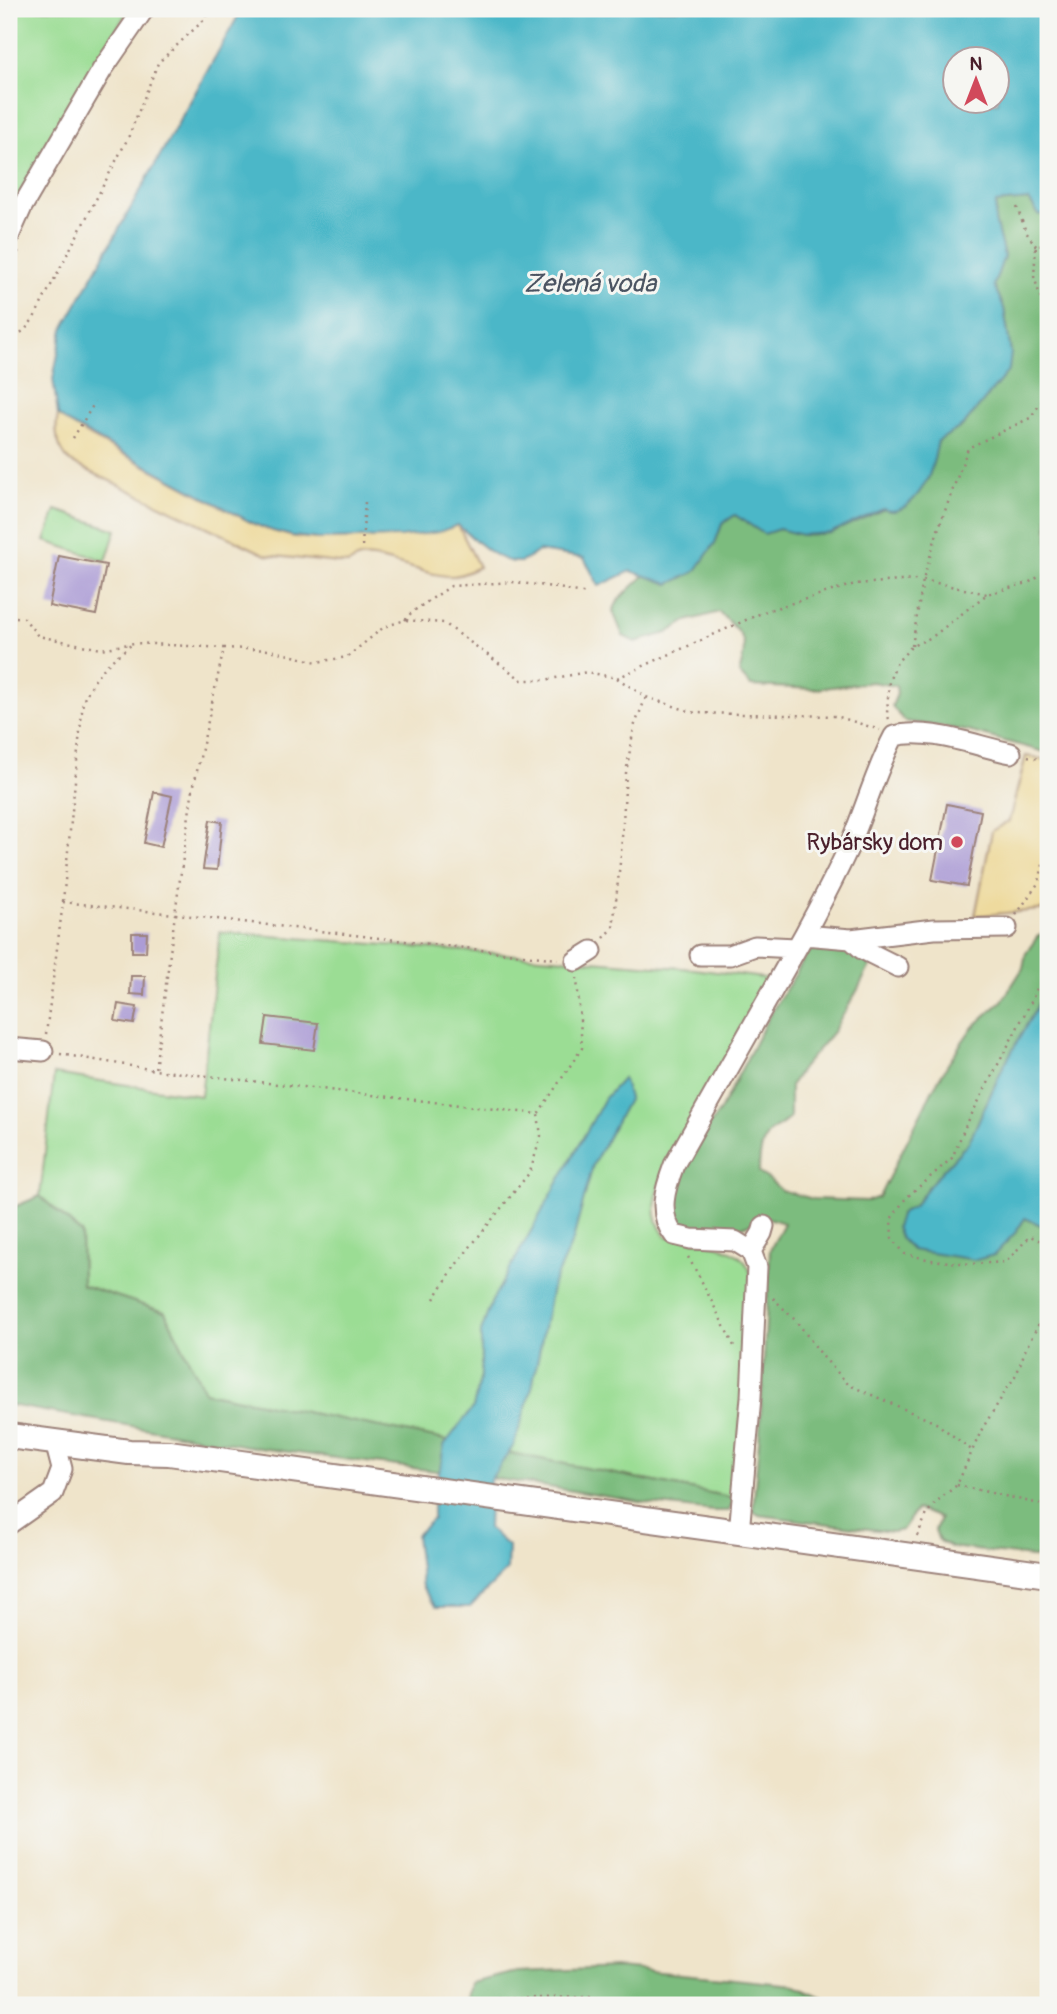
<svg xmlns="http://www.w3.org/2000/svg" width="1057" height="2014" font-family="Pangolin,sans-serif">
<rect width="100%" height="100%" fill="#f6f6f2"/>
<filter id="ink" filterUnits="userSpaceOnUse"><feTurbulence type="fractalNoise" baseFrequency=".0143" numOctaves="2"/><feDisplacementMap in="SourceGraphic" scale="14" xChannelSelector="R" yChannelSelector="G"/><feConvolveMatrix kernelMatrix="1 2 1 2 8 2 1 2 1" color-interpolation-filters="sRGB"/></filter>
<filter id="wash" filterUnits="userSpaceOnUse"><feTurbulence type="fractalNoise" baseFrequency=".00686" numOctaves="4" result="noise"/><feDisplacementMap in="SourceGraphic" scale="28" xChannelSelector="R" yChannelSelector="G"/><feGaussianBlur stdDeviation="1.57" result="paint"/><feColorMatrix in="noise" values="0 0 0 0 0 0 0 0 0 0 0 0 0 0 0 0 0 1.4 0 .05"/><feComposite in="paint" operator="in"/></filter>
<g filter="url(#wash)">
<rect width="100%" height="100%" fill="#efe4ca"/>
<!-- green -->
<path fill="#9bdd94" stroke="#727e60" stroke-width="2" d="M9 9H129L68 108 30 173 9 218Z
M56 510 116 530 106 561 45 541Z
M220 932 694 969 771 979 663 1173C656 1198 649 1213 665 1236 693 1241 744 1242 751 1275L735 1498 205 1392 165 1312 82 1285 81 1233 40 1196 54 1074 201 1096Z"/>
<!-- forest -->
<path fill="#7cbc7e" stroke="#636e54" stroke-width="2" d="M1029 200 1038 214H1048V753L968 731 904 721 892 706 897 694 896 686 872 682 816 689 751 686 739 673C750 638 743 636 719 612L687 621 667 633 635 642 623 636 613 611 619 599 645 575 669 584 715 543 722 524 735 515 764 534 779 529 803 535 830 533 884 509 928 479 938 441 964 425 1011 353 1004 308 994 285 1004 256 995 221 996 203Z
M1048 930V987L1003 1067 969 1142 933 1181 914 1206 901 1213 1016 1232 1025 1218 1048 1228V1559L951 1547 939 1541 935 1530 940 1518 917 1509 902 1530 892 1532 759 1515 753 1511 760 1429 770 1250 784 1223 765 1217 734 1231 692 1230 684 1227 673 1214V1203L682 1163 721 1109 770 1014 795 975 806 955 817 945 856 943 862 957 870 966 857 991 833 1032 803 1067 790 1086V1117C783 1125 776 1127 770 1132 760 1142 759 1160 759 1173L770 1180 781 1190 813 1199 868 1201 879 1197 934 1087 958 1048 972 1028 1002 1001 1023 968 1026 953 1038 936Z
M40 1196 81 1233 82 1285 165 1312 205 1392 735 1498 729 1511H714L652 1504 512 1481 259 1448 9 1405V1209Z
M618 1968 795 1985 839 2005H466L470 1983 518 1972Z"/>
<!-- sand -->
<path fill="#eeda9e" stroke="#9c7c64" stroke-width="2" d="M58 415 87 435 254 524C266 529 278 533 290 536 312 540 334 539 356 538 391 537 424 537 458 525L479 567C471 570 462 576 453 576 429 578 375 551 357 559 354 560 351 563 348 564L266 555 70 462C57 447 54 433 58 415Z
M1026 756 1048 760V909L975 916 992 831 1009 821Z"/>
<!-- water -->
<path fill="#4cb7c8" stroke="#4b6b7a" stroke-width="2" fill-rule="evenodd" d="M242 9H1048V214L1039 215 1029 200 996 203 995 221 1004 256 994 285 1004 308 1011 353 1009 370 964 425 938 441C935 453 933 469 927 480 919 495 902 518 883 509L830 533 802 535 779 529 764 534 735 515 722 524 715 543 695 572 669 584 631 571 599 586 584 558 539 551C534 554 526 561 520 562 497 564 473 538 458 525L439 532 400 537 319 539 292 536 273 531 254 524 68 423 58 415 53 379 63 329ZM956 60H998V102H956Z
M1048 987V1228L1025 1218 1016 1232 994 1255 976 1260 912 1250 901 1239 896 1227 901 1213 914 1206 933 1181 969 1142 1003 1067Z
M623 1078 629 1098 593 1165 573 1240 553 1283 532 1388 514 1445 490 1480 488 1528 508 1546 507 1570 470 1607H436L422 1587 416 1535 433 1519V1491L440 1469 444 1445 473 1408 481 1375V1332L492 1301 605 1098Z"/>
<g id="blocks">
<!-- building -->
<path fill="#ac9cd5" d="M59 556 106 565 96 615 49 606Z
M154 792 172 796 161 847 144 843Z
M947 804 981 811 967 886 932 880Z
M210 820 222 822 217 870 203 869Z
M132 933H147L146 952H132Z
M131 976H145L144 995 130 994Z
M118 1004 137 1007 134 1024 115 1021Z
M267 1017 318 1023 314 1050 263 1044Z"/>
</g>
</g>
<g filter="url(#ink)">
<use href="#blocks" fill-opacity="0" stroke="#9c827a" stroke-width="2"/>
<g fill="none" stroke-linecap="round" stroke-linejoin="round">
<defs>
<path id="minor" d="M9 236 22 207 102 70 144 9
M804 935C820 905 837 874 851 842 866 807 876 770 894 736 928 727 976 746 1011 753
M851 939 862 949 898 967
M700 955H730L755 946 796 948
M576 961 592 951
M9 1048 43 1051
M751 1251 762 1233 764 1226
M9 1524 53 1493 62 1469 55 1442
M739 1533 751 1397 757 1267 751 1251 735 1241 691 1239 674 1235C657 1213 665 1189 674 1165L804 935 851 939 934 929 1007 928"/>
<path id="major" d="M9 1436 129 1452 169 1453 1048 1575"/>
</defs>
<!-- minor casing -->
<use href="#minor" stroke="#9c827a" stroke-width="23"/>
<!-- major casing -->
<use href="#major" stroke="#9c827a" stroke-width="28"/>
<!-- path -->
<path stroke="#9c827a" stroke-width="2.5" stroke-dasharray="2 5" stroke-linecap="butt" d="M9 12 11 9
M1017 207 1026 232 1036 246
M1048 245 1036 246 1034 276 1048 323
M9 272 19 250
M9 340 25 330 34 318 128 138 158 63 205 19 209 9
M73 438 95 402
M362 546 365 502
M923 580 987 594
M9 616 24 618 38 636 101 649 134 643 224 648 192 794 175 914 558 959
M405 620 412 612 451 586 512 582 554 587 587 594
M912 646 923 580 938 530 968 448 1030 418 1048 393
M224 648 270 650 317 662 347 657 384 627 405 620 444 623 522 680H545L587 672 617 678 766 611 855 584 916 580
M617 678 646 697 695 713 836 716 880 730
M889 719 887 714 889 681 897 662 912 646 932 637 987 594 1028 583 1042 575 1048 562
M1028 756 1048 762
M63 901 83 701C97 673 106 664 131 645
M1016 915 1039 882 1048 843
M604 938 613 928 621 853 626 773 634 727 646 697
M1048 963 1031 1002 965 1127 952 1158 906 1198 891 1219 892 1238 905 1254 931 1260 970 1264 1006 1262 1030 1236 1048 1244
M46 1034 63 902 175 914 155 1070
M60 1054 155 1070 538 1114 582 1048 577 978
M688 1257 699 1276 735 1348
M773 1298 797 1322 824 1358 849 1385 936 1423 973 1451
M434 1299 455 1266 530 1172 541 1136 538 1114
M957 1485 1048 1506
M917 1536 928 1512 936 1502 957 1485 982 1429 1017 1373 1026 1348 1048 1307
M9 2003 25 2005
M424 2005 490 1999
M489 2005 490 1999 589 1997 639 2005"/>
<!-- minor -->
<use href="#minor" stroke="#fff" stroke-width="19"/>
<!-- major -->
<use href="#major" stroke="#fff" stroke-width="24"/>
</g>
</g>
<!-- markers -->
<circle fill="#d1495b" stroke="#f6f6f2" stroke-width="2.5" cx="957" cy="842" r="7"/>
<g text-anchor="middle" stroke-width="6" stroke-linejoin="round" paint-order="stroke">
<!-- poi labels -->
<g font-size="24" fill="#4a1f2b" stroke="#f6f6f2" text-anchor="end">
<text x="943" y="850">Rybársky dom</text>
</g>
<!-- water labels -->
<g font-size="26" font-style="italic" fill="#4b5462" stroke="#f6f6f2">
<text x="590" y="292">Zelená voda</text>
</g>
</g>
<!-- margin -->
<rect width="1057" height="2014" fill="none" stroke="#f6f6f2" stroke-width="35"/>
<!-- north arrow -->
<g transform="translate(976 80)"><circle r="33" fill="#f6f6f2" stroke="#b1a0a2" stroke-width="2"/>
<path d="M0-5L12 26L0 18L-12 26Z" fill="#d1495b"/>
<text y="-10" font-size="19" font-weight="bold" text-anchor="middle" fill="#4a1f2b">N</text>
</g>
</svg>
